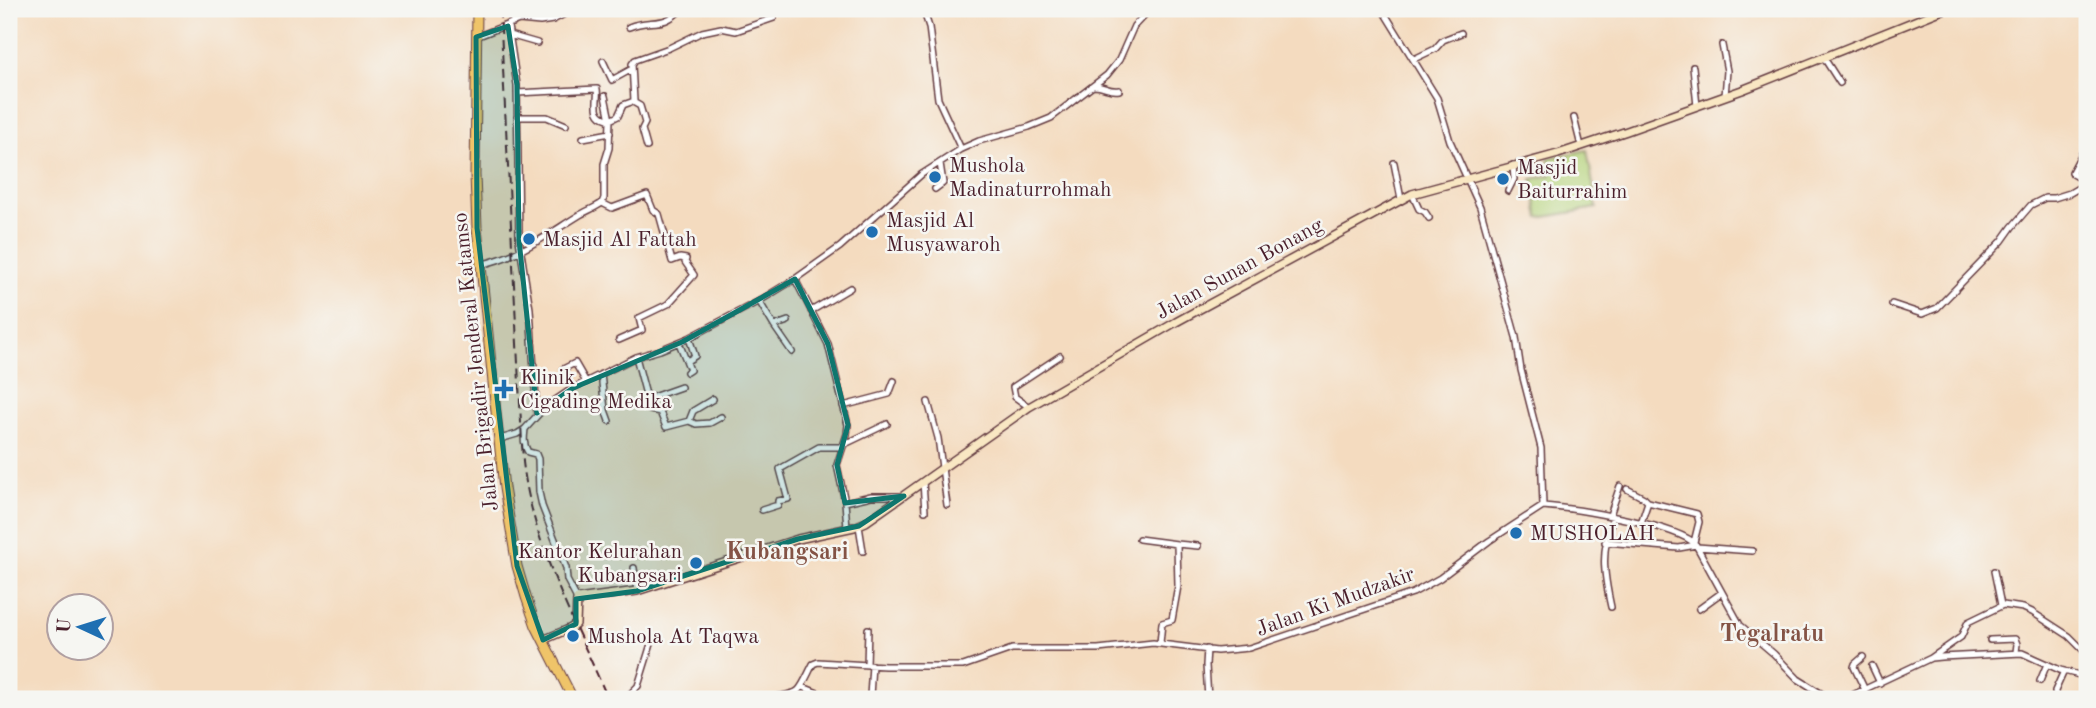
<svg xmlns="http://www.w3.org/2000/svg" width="2096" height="708" font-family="'Old Standard TT',serif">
<rect width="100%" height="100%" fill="#f6f6f2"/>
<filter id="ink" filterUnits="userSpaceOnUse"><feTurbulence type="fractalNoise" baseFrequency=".0143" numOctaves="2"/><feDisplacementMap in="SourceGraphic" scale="14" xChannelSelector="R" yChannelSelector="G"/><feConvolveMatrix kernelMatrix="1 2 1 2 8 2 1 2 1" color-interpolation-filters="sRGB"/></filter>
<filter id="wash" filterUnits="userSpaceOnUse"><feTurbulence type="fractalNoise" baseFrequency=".00686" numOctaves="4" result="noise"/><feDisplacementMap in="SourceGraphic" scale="28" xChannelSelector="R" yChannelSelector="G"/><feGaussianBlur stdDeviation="1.57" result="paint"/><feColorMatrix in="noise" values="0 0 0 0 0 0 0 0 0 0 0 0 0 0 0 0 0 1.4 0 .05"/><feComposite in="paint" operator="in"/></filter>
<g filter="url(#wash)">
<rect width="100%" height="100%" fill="#f4dbbf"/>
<!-- green -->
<path fill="#b5d37a" stroke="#807952" stroke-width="2" d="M1587 150 1597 208 1539 218 1532 179 1551 175 1548 158Z"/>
</g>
<g filter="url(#ink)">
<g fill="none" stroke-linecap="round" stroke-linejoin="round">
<defs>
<path id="street" d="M512 9 513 23
M923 9 929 27 938 99 961 149
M1382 9 1437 98 1450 141 1480 207 1516 337 1521 370 1541 448 1543 506
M508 26 517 85 519 240 530 309 537 415
M629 27C650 18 664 29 681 9
M509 35 537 43
M476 37 519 20 540 22 553 20 574 9
M1722 45 1727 71 1725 96
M1824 58 1840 83
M1414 59 1435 49 1443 40 1461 33
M603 61 612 80 632 69
M1693 67 1697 106
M1094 86C1104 86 1110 92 1119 90
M517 93 597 89C599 100 591 115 608 119
M633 102 640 106 643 116 645 123 642 129 647 147
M2087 108 2086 120 2087 123
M517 117H547L566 125
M1574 118 1581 146
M610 120 618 116 623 105 634 101 632 64 635 60 669 48 702 32 721 28 736 31 774 18V9
M583 138 610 133
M2086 146 2072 172 2073 174 2087 182
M1394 163 1401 199
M935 189 943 183 940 163
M1508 191 1514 179 1513 165
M1412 194 1419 209 1425 212 1429 218
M602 203 612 208 647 195 653 210 659 214 672 261 680 258 686 259 685 262 694 275 668 304 639 318 642 330 619 340
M479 265C520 256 544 237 578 216 586 211 595 208 602 203L604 198V164L609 148 610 120 605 96
M795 279 828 344 848 425 847 434 837 465 845 502 847 528
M759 301 774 326 788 321
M1892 304 1922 314 1937 308 2002 241 2012 227 2031 205 2045 198H2054L2070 193 2087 183
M811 311 850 288
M774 326 792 352
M679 343 690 370 687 372
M636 357 650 410 660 412 666 427 689 421 696 424 710 423 721 417
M687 361 695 356 689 338
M563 369 575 363 586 382
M601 374 605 410 609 421
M647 399 681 387
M928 402 938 438 947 505
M843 406 889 394 894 381
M1029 407 1015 397 1013 387 1060 356
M689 421 693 411 713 399
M525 429C524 438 523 444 528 452L536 454 538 459 539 492 542 506 566 568 567 580 577 599
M500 439 517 434 525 429 545 407 573 388 636 357 660 350 689 338 759 301 795 279 840 247 922 174 961 149 979 141 1029 127 1051 118 1107 75 1119 60 1134 26 1150 9
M843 445 887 424
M923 482 925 511
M1627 489 1644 498 1648 502 1641 523
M845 502 871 496H904
M1648 502 1697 514 1699 522 1694 542
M762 510 778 505V501L788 499 780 469 819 447H842
M1610 515 1620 486
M859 526 863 551
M1139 539 1177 544 1178 586 1172 620 1162 623 1160 643
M1605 542 1679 548 1696 545
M1177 544 1198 546
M1697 547 1752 551
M634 568 637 591
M1994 571 2001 605
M1611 607C1603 570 1601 552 1613 516
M1699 609 1721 593
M1990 640 2015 639 2017 644 2016 652
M1207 649 1206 665 1208 699
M1863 657 1855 664 1854 667 1865 690
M1931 658 1961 637 1968 622 2003 605 2023 608 2032 612 2069 636 2084 651 2087 656 2083 675
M867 665 868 629
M1872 666 1880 683
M2040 681 2047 664
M803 687 825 696 826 699
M870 696 872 665
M625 699 638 686 651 644
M767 699C803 691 796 698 813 664L818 662 885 666H963L1012 649H1098L1153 643 1217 651 1249 648 1413 593 1440 578 1489 541 1543 506C1571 508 1680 525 1696 545L1740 625 1774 654 1798 679 1830 699
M1844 699 1931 658 1941 657 2022 653 2060 670 2087 677
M2056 699 2055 691 2064 671"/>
<path id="secondary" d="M543 640 571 628 576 624 577 599 637 591 798 539 854 527 866 522 1029 407 1176 322 1412 194 1558 154 1627 131 1742 90 1945 9"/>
<path id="highway" d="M477 9 475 175 477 228 504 488 517 566 526 597 536 626 573 699"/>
</defs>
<!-- street casing -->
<use href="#street" stroke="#643b41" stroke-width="8"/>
<!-- secondary casing -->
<use href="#secondary" stroke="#643b41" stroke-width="10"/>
<!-- highway casing -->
<use href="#highway" stroke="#643b41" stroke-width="11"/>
<!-- street -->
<use href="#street" stroke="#fff" stroke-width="5"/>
<!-- secondary -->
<use href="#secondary" stroke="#f9e7c3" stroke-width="7"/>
<!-- highway -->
<use href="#highway" stroke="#efc469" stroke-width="9"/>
<!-- rail -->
<path stroke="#4a1f2b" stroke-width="2" stroke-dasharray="10 5" stroke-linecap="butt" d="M500 9 523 462C533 547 575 622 608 699"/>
</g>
</g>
<!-- marked area -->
<path fill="#0f766e" fill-opacity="0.2" stroke="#0f766e" stroke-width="5" stroke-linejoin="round" d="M508 26 517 85 519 240 537 413 573 388 682 342 795 279 828 344 848 425 837 465 845 503 904 496 859 526 798 539 637 591 576 599V624L543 640 517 566 477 228 476 37Z"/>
<!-- markers -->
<g fill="#1f6fb2" stroke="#f6f6f2" stroke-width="2.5">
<circle cx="935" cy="177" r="7"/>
<circle cx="1503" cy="179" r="7"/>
<circle cx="872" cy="232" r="7"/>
<circle cx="529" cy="239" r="7"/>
<path d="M500.5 378.5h7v7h7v7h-7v7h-7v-7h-7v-7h7z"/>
<circle cx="1516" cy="533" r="7"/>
<circle cx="696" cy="563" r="7"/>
<circle cx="573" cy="636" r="7"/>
</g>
<g text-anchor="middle" stroke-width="5" stroke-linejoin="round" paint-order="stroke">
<!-- poi labels -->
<g font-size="21" fill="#4a1f2b" stroke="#f6f6f2" text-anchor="start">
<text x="949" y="172">Mushola<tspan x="949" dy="24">Madinaturrohmah</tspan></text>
<text x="1517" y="174">Masjid<tspan x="1517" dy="24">Baiturrahim</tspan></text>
<text x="886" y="227">Masjid Al<tspan x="886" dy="24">Musyawaroh</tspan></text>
<text x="543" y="246">Masjid Al Fattah</text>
<text x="520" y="384">Klinik<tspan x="520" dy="24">Cigading Medika</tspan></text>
<text x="1530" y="540">MUSHOLAH</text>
<text x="682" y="558" text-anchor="end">Kantor Kelurahan<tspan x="682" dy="24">Kubangsari</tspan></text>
<text x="587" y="643">Mushola At Taqwa</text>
</g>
<!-- street labels -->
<g font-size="21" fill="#4a1f2b" stroke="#f6f6f2">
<text transform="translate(1239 268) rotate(-29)" y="7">Jalan Sunan Bonang</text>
<text transform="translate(475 362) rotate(-96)" y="7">Jalan Brigadir Jenderal Katamso</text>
<text transform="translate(1335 601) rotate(-20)" y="7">Jalan Ki Mudzakir</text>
</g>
<!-- quarter labels -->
<g font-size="24" font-weight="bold" fill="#845345" stroke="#f6f6f2">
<text x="787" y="559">Kubangsari</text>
<text x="1772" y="641">Tegalratu</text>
</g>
</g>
<!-- margin -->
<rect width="2096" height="708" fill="none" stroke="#f6f6f2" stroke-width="35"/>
<!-- north arrow -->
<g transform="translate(80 627) rotate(274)"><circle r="33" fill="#f6f6f2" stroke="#b1a0a2" stroke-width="2"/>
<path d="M0-5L12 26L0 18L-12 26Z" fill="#1f6fb2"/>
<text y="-10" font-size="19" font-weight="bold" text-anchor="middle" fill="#4a1f2b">U</text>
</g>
</svg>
